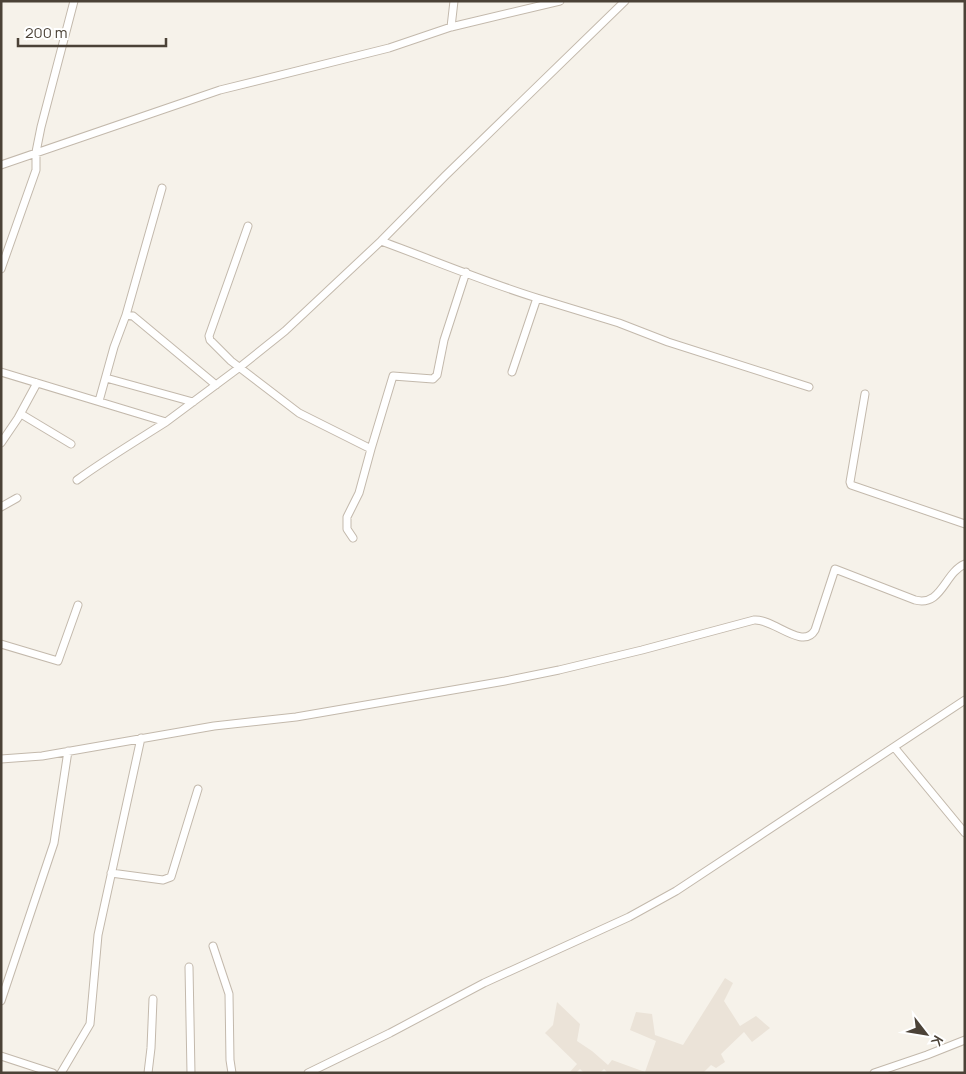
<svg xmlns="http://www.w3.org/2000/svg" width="966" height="1074" font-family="Manrope,sans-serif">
<rect width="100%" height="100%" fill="#f6f2ea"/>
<!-- residential -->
<path fill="#ebe3d8" d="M725 978 733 983 724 1001 740 1026 756 1016 770 1028 752 1042 744 1032 721 1054 725 1062 716 1068 711 1065 703 1073H608L604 1069 600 1073H584L580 1069 576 1073H569L577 1064 545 1033 553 1025 557 1002 580 1024 577 1041 592 1051 608 1065 612 1060 645 1072 656 1041 630 1030 636 1012 652 1014 655 1035 683 1045Z"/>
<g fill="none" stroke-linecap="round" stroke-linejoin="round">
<defs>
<path id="minor" d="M451 27 454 1
M1 165 220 90 389 48 451 27 560 1
M248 226 209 336 210 340 231 361 299 413 371 449 393 376 433 379 437 375 444 340 466 272
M381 241C433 260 485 282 537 298L512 372
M1 269 36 170V152L41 127 74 1
M537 298 619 323 668 342 809 387
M126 315 162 188
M1 372 166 422 240 367 285 331 381 241 445 176 625 1
M106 378 193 402
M865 394 850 482 851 485 965 524
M99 401 114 347 126 315 133 316 216 385
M21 414 71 444
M1 443 18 418 37 383
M77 480C106 459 136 441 166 422
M1 507 17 498
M353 538 347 529V517L359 493 371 449
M1 644 58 661 78 605
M894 747 965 833
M1 759 42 756 214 726 296 717 505 681 559 670 642 650 754 620C773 618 803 651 815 630L835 569 915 600C942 607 944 573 965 564
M111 873 163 880 171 877 198 789
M213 946 229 994 230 1060 232 1073
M189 967 191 1073
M1 1001 54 843 68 751
M1 1056 53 1073
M61 1073 90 1024 98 935 141 738
M148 1073 151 1048 153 999
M308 1073 390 1033 484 983 629 917 676 891 965 700
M874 1073 927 1055 965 1040"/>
</defs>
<!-- minor casing -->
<use href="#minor" stroke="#c3b9ac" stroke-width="9"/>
<!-- minor -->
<use href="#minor" stroke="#fff" stroke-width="7"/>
</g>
<!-- border -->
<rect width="966" height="1074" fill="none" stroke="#4b4237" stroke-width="5"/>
<!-- north arrow -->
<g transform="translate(926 1034) rotate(121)" stroke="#ffffff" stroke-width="4" paint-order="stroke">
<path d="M0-4L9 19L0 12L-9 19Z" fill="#4b4237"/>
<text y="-8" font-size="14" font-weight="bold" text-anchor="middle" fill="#4b4237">K</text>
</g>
<!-- scale -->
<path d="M18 38v8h148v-8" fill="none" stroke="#4b4237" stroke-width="2.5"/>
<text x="25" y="38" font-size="15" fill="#4b4237" stroke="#ffffff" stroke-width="4" paint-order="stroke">200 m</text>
</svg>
